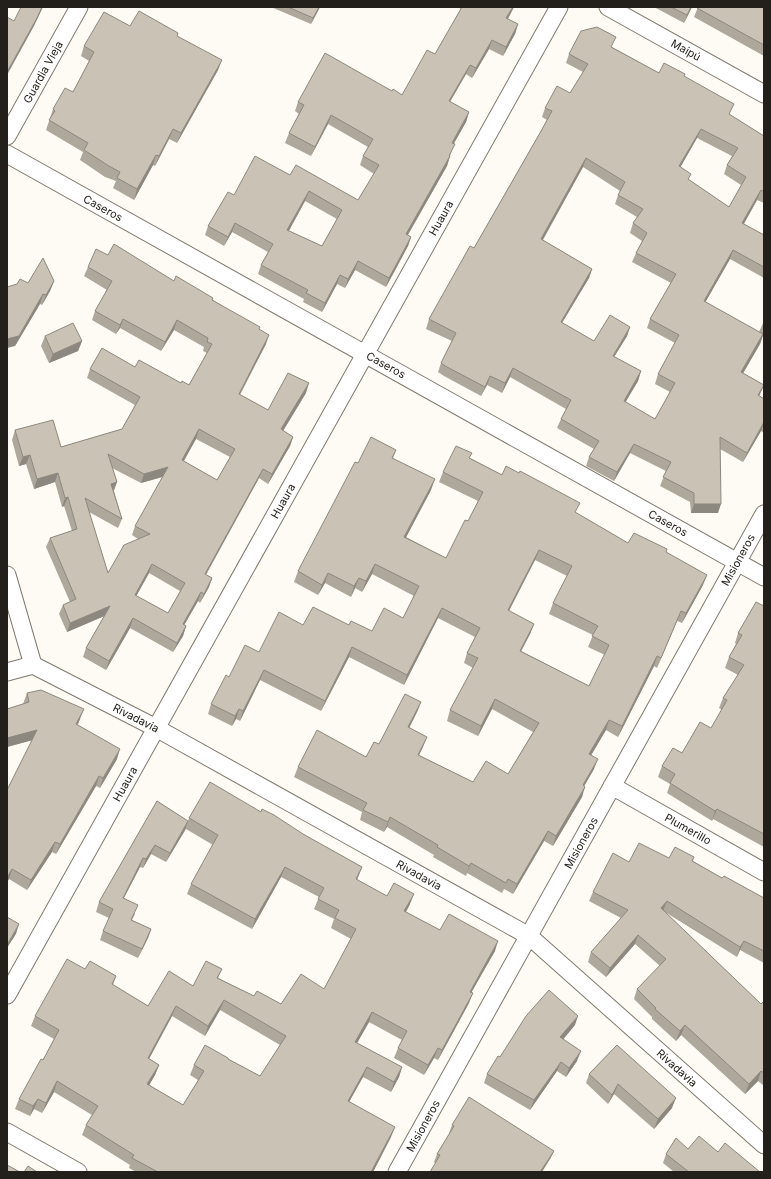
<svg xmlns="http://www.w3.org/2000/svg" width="771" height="1179" font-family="Inter,sans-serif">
<rect width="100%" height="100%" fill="#fefbf5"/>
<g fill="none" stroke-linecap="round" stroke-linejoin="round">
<defs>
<path id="minor" d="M608 7 764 94
M7 136 79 7
M7 154 764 577
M7 575 33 665
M7 672 33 665 156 728 529 936 764 1145
M612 786 764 872
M7 995 559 7
M7 1132 78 1172
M397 1172 764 514"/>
</defs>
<!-- minor casing -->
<use href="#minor" stroke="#80796d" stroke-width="19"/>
<!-- minor -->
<use href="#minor" stroke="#fff" stroke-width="17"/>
</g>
<!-- wall -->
<path fill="#aea79c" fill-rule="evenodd" d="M271 7H320L311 24Z
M458 7H514L508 19 518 24 515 34 503 56 489 49 472 78 466 74 450 102 469 112 466 122 454 143 447 166 408 235 411 237 408 246 386 287 355 270 345 288 337 284 322 312 303 302 304 299 258 274 261 265 268 252 232 232 224 246 205 235 208 226 234 195 290 175 358 200 374 174 360 165 363 156 368 147 328 124 311 156 285 143 289 133 299 114 295 111 298 102 392 91 402 95 435 54 461 9ZM305 201 337 219 322 246 289 231Z
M654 7H692L684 23Z
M698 7H764V56L694 17Z
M130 26 177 36 218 70 177 143 169 139 155 166 153 165 134 200 113 188 116 181 105 177 80 160 83 152 46 130 53 109 73 92 89 61 81 56 84 46Z
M612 47 659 73 684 76 730 115 764 136V203L757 200 744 224 764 235V278L730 259 705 302 759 332 764 321V336H763L760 344 743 373 764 385 759 396 764 399V433L761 431 743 462 720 449 718 513H691L690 502 660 486 666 471 630 453 614 481 586 466 589 457 594 449 557 428 561 419 566 409 510 377 502 393 487 385 481 396 444 376 438 372 441 363 452 341 426 329 429 319 474 248 547 120 542 117 545 108 570 93 583 72 566 63 569 54ZM697 138 732 156 727 165 724 174 741 185 729 207 689 180 680 167ZM583 167 620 191 618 195 615 204 637 217 633 223 630 233 642 241 636 253 632 262 671 283 650 319 647 328 675 343 658 374 655 384 670 392 655 419 625 402 638 381 641 371 614 357 627 336 630 327 594 341 562 323 589 278 592 269 543 240Z
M108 255 174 281 213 300 259 329 266 344 240 395 268 410 306 393 283 431 293 437 290 446 268 484 259 478 206 575 212 578 209 587 200 603 198 601 184 625 186 626 183 636 173 652 130 628 106 670 83 657 86 648 104 616 67 632 59 614 63 605 70 602 46 547 50 538 72 531 64 506 62 507 55 482 34 489 26 464 19 466 12 440 15 430 61 447 122 429 135 405 87 378 90 369 135 367 181 383 189 385 207 353 203 351 204 347 174 330 161 351 120 328 116 334 92 320 95 311 107 290 84 276 88 267ZM196 439 230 457 217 480 183 461ZM112 468 141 483 163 477 135 526 132 535 138 539 108 573 89 512 118 528 122 519 114 491 117 482ZM149 573 180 591 168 613 136 596Z
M54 281 50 291 42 305 40 304 15 346 28 283Z
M45 336 82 341 78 351 49 363 41 346Z
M396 450 393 458 431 490 406 537 446 558 468 521 478 501 439 482 443 472 470 458 576 513 628 543 666 552 703 585 682 623 677 621 657 668 654 666 618 737 606 730 591 755 594 769 584 786 582 797 553 846 544 841 513 894 504 889 502 893 467 873 466 876 433 857 434 855 387 827 384 832 360 820 362 812 294 777 298 767 366 757 421 702 417 712 409 728 423 747 419 755 473 782 508 774 533 732 492 709 478 736 447 721 450 710 473 668 464 663 467 653 475 637 438 618 404 685 349 657 321 711 260 680 240 721 236 719 232 726 208 714 211 704 229 677 259 652 303 625H349L372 631 403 618 414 596 372 574 362 592 355 588 351 597 325 583 318 595 294 582 298 571 358 463ZM535 560 567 576 553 603 549 614 593 635 588 647 605 655 589 686 521 651 530 634 534 624 509 611Z
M764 606V847L713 819 712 821 667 793 670 784 658 777 662 766 682 753 711 728 722 710 719 708 723 698 738 675 725 668 729 657 736 644 735 643 738 633Z
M27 693 80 719 78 725 117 759 100 788 96 786 56 854 52 852 27 890 9 879 7 882V790L32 740 7 747V709L23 704Z
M157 801 188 821 189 818 261 812 362 867 357 880 387 896 410 904 406 912 440 930 495 951 471 992 469 1003 438 1060 434 1058 424 1075 394 1058 398 1048 402 1040 369 1022 357 1043 402 1067 399 1077 391 1092 363 1077 349 1102 391 1137 373 1172H136L129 1168 130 1165 82 1135 86 1125 92 1115 54 1092 42 1113 34 1109 30 1116 15 1109 19 1099 43 1060 54 1039 31 1026 35 1016 85 969 116 976 113 985 148 1006 193 986 222 969 218 978 254 996 281 1004 324 989 351 939 331 928 334 919 314 909 319 897 281 877 252 929 187 894 191 884 213 845 186 829 166 862 151 854 143 868 140 867 124 898 135 914 132 920 151 929 148 938 138 958 100 940 103 931 109 918 96 912 99 902ZM220 1010 280 1045 260 1076 228 1059 194 1065 190 1075 198 1080 183 1105 149 1085 155 1075 159 1065 149 1059 172 1016 205 1036Z
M694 857 693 861 722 878 764 898V963L740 950 737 957 665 912 761 1004 764 1001V1086L758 1081 745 1094 681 1035 676 1041 652 1019V1017L634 999 637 989 660 966 635 944 606 977 588 962 591 952 621 918 589 901 593 892 629 862Z
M575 1025 563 1039 577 1061 566 1077 557 1071 530 1110 484 1083 487 1074 500 1057Z
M617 1045 672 1108 654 1129 614 1094 608 1104 586 1083 589 1074Z
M452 1125 554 1151 550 1159 435 1163 434 1162 437 1154 449 1134V1133Z
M688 1149 718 1152 760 1172H674L663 1163 666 1154Z"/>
<!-- shaded-wall -->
<path fill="#8d887f" d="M42 7H43L34 26 7 75V72Z
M319 7H320L311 24 313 18Z
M513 7H514L503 27 506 18Z
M691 7H692L684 23 687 15Z
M518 24 515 34 503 56 506 47Z
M492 40 489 49 472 78 476 68Z
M222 60 218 70 177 143 181 133Z
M470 65 466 74 445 110 449 101Z
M469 112 466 122 449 152 452 143Z
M331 115 328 124 311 156 315 147Z
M173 129 169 139 155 166 159 156Z
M701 129 697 138 676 175 679 166Z
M156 155 153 165 134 200 137 189Z
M450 156 447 166 403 243 406 234Z
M586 158 583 167 538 248 541 239Z
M761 190 757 200 739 232 742 223Z
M309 191 305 201 284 239 287 230Z
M235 223 232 232 224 246 228 237Z
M411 237 408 246 386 287 389 278Z
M733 250 730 259 701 310 704 301Z
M358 261 355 270 345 288 348 279Z
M592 269 589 278 557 331 561 322Z
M340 275 337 284 322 312 325 303Z
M54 281 50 291 42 305 46 295Z
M43 294 40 304 15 346 7 348V339Z
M123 319 120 328 116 334 120 325Z
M177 320 174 330 161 351 165 342Z
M630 327 627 336 609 365 613 356Z
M763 334 760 344 738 382 741 372Z
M269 335 266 344 235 403 239 394Z
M82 341 78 351 49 363 53 354Z
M513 368 510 377 502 393 505 383Z
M641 371 638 381 621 410 624 401Z
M490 376 487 385 481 396 485 387Z
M309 383 306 393 278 439 281 429Z
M764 385 760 394 754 405 758 395Z
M764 422 761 431 743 462 747 453Z
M199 429 196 439 179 470 182 460Z
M293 437 290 446 268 484 272 474Z
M634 444 630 453 614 481 617 472Z
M30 455 26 464 19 466 23 457Z
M168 467 165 476 141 483 144 474Z
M263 469 259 478 201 583 205 574Z
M58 473 55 482 34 489 37 479Z
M435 479 431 490 401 547 404 537Z
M117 482 113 491 111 484Z
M68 497 64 506 62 507 65 498Z
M694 504H721L718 513H691Z
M539 550 535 560 504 620 508 610Z
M152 564 149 573 132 604 135 595Z
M375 564 372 574 362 592 366 581Z
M328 573 325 583 318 595 322 585Z
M707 575 703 585 682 623 686 613Z
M212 578 209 587 200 603 204 594Z
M359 578 355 588 351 597 354 586Z
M201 592 198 601 179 634 183 624Z
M110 606 107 615 67 632 70 623Z
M442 608 438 618 404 685 407 675Z
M681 611 677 621 657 668 661 658Z
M133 618 130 628 106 670 109 661Z
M534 624 530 634 516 661 520 651Z
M186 626 183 636 173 652 177 643Z
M352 647 349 657 321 711 325 701Z
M657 656 654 666 618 737 622 726Z
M264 670 260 680 240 721 243 711Z
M495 699 492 709 478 736 481 726Z
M421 702 417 712 404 738 408 727Z
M84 709 80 719 72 734 76 724Z
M239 709 236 719 232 726 235 716Z
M609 720 606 730 586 764 589 754Z
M37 730 33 740 7 747V738Z
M427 737 423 747 414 765 418 755Z
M120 749 117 759 100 788 103 778Z
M598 759 594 769 579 795 583 785Z
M99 776 96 786 56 854 60 844Z
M585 787 582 797 553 846 556 836Z
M717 809 713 819 712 821 715 811Z
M390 817 387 827 384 832Z
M188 821 185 830 166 862 170 853Z
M548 831 544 841 513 894 517 884Z
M55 842 52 852 27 890 31 880Z
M155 845 151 854 143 868 146 859Z
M143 858 140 867 119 907 123 898Z
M471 863 467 873 466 876 469 866Z
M285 867 281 877 252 929 255 919Z
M362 867 358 877 352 889 356 879Z
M12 869 9 879 7 882V878Z
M414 894 410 904 401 921 404 911Z
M667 901 663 911 661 908Z
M19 924 16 934 7 948V945Z
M151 929 148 938 138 958 142 949Z
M638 935 635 944 606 977 610 968Z
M498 941 495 951 466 1002 470 992Z
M744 941 740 950 737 957 740 947Z
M473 993 469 1003 438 1060 442 1050Z
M224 1000 220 1010 205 1036 208 1026Z
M176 1006 172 1016 144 1068 148 1058Z
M372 1012 369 1022 352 1052 355 1042Z
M578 1016 575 1025 557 1047 560 1037Z
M685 1025 681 1035 676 1041 680 1031Z
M438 1048 434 1058 424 1075 428 1065Z
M581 1051 577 1061 566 1077 569 1068Z
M561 1062 557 1071 530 1110 534 1100Z
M159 1065 155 1075 144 1094 147 1084Z
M367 1067 363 1077 344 1111 348 1101Z
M402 1067 399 1077 391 1092 394 1082Z
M761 1071 758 1081 745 1094 749 1084Z
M57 1081 54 1092 42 1113 46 1103Z
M618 1084 614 1094 608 1104 612 1095Z
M676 1098 672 1108 654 1129 658 1119Z
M38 1099 34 1109 30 1116 33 1106Z
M395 1127 391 1137 373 1172H371Z
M554 1151 550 1159 542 1172H540Z"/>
<!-- building -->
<path fill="#cac2b5" stroke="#8d887f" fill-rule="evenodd" d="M21 7H42L37 18 7 72V17L14 21Z
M288 7H319L313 18Z
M462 7H513L506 18 518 24 506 47 492 40 476 68 470 65 449 101 469 112 452 143 455 144 449 156H450L406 234 411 237 389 278 358 261 348 279 340 275 325 303 306 293 308 290 261 265 273 244 235 223 228 237 208 226 228 192 234 195 255 156 290 175 296 165 358 200 379 165 363 156 373 139 331 115 315 147 289 133 304 105 298 102 325 53 392 91 393 89 402 95 427 50 435 54ZM309 191 342 210 322 246 287 230Z
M671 7H691L687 15Z
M698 7H764V45L697 8Z
M139 11 178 33 177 36 222 60 181 133 173 129 159 156 156 155 137 189 117 178 120 172 109 166 84 150 88 143 49 120 55 111 53 109 65 88 73 92 94 52 84 46 104 12 130 26Z
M597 27 616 37 611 47 659 73 664 63 685 74 684 76 734 104 729 114 764 136V192L761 190 742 223 764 235V267L733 250 704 301 763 334 741 372 764 385 758 395 764 399V422L747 453 720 437 721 504H694V493L663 477 671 462 634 444 617 472 589 457 599 441 561 419 571 400 513 368 505 383 490 376 485 387 447 367 441 363 456 333 429 319 470 246 474 248 540 133 552 111 545 108 557 86 570 93 588 64 569 54 581 31ZM701 129 738 148 727 165 746 177 729 207 688 179 691 174 679 166ZM586 158 625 182 618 195 643 209 633 223 647 233 636 253 676 274 650 319 679 335 658 374 675 383 655 419 624 401 641 371 613 356 630 327 610 315 594 341 561 322 592 269 541 239Z
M114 244 174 281 176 276 213 298 212 300 260 327 259 329 269 335 239 394 268 410 288 373 309 383 281 429 293 437 272 474 263 469 205 574 212 578 204 594 201 592 183 624 186 626 177 643 133 618 109 661 86 648 110 606 70 623 63 605 76 599 50 538 77 529 68 497 65 498 58 473 37 479 30 455 23 457 15 430 53 420 61 447 122 429 140 397 90 369 102 348 135 367 139 360 181 383 182 381 189 385 212 344 207 342 208 338 177 320 165 342 123 319 120 325 95 311 112 281 88 267 96 249 108 255ZM199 429 235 449 217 480 182 460ZM108 454 144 474 168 467 135 526 150 534 124 545 108 573 85 498 122 519 111 484 117 482ZM152 564 185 583 168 613 135 595Z
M43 258 54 281 46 295 43 294 19 336 7 339V287L17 284 20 279 28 283Z
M73 323 82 341 53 354 45 336Z
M371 437 396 450 392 458 435 479 404 537 446 558 465 520 468 521 483 492 443 472 456 446 472 453 469 458 502 475 506 466 519 473 520 471 580 503 575 512 628 543 634 533 667 549 666 552 707 575 686 613 681 611 661 658 657 656 622 726 609 720 589 754 598 759 583 785 585 787 556 836 548 831 517 884 508 879 506 883 471 863 469 866 437 847 438 845 390 817 388 822 363 810 367 803 298 767 317 730 366 757 374 742 379 744 405 694 421 702 408 727 427 737 418 755 473 782 486 761 508 774 539 723 495 699 481 726 450 710 478 658 467 653 480 628 442 608 407 675 352 647 325 701 264 670 243 711 239 709 235 716 211 704 226 675 229 677 245 645 259 652 279 612 303 625 313 607 349 625 351 621 372 631 384 608 403 618 419 586 375 564 366 581 359 578 354 586 328 573 322 585 298 571 355 462 358 463ZM539 550 572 566 553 603 598 626 592 636 609 645 589 686 520 651 534 624 508 610Z
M756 602 764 606V834L717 809 715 811 670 783 675 774 662 766 673 748 682 753 700 722 711 728 727 700 723 698 744 665 729 657 742 635 738 633Z
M41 690 84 709 76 724 120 749 103 778 99 776 60 844 55 842 31 880 12 869 7 878V790L37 730 7 738V709L29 702 27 693Z
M210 782 261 812 262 809 274 815 303 834 362 867 356 879 387 896 394 883 414 894 404 911 440 930 449 914 498 941 470 992 473 993 442 1050 438 1048 428 1065 398 1048 407 1031 372 1012 355 1042 402 1067 394 1082 367 1067 348 1101 395 1127 371 1172H158L132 1158 134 1155 86 1125 98 1106 57 1081 46 1103 38 1099 33 1106 19 1099 41 1059 43 1060 59 1030 35 1016 67 959 85 969 90 961 116 976 112 984 148 1006 169 971 193 986 206 961 222 969 217 978 254 996 257 991 281 1004 301 974 324 989 356 929 335 918 339 910 318 899 324 888 285 867 255 919 191 884 218 835 189 818ZM224 1000 286 1036 260 1076 228 1059V1058L205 1045 194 1065 204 1071 183 1105 147 1084 159 1065 148 1058 176 1006 208 1026Z
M157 801 188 821 170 853 155 845 146 859 143 858 123 898 138 905 131 920 151 929 142 949 103 931 113 909 99 902Z
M639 843 669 858 675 847 694 857 692 861 722 878 724 876 764 898V951L744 941 740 947 667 901 661 908 761 1004 764 1001V1073L761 1071 749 1084 685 1025 680 1031 655 1009 656 1008 637 989 666 959 638 935 610 968 591 952 628 910 593 892 613 853 629 862Z
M7 917 19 924 7 945Z
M549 990 578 1016 560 1037 581 1051 569 1068 561 1062 534 1100 487 1074 498 1056 500 1057 526 1016Z
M617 1045 676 1098 658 1119 618 1084 612 1095 589 1074Z
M469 1097 554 1151 540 1172H430L440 1155 437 1154 454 1126 452 1125Z
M699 1136 718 1152 725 1143 760 1172H689L666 1154 676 1138 688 1149Z
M7 1165 20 1172H7Z
M28 1166 37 1172H24Z"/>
<g text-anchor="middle" stroke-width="3.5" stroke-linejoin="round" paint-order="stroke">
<!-- street labels -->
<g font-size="11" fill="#23201b" stroke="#fff">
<text transform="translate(686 50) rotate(29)" y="4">Maipú</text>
<text transform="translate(43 72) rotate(-61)" y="4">Guardia Vieja</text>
<text transform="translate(103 208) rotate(29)" y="4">Caseros</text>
<text transform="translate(441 218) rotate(-61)" y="4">Huaura</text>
<text transform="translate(386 365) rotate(29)" y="4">Caseros</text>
<text transform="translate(283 501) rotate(-61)" y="4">Huaura</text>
<text transform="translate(668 523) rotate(29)" y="4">Caseros</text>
<text transform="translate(738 560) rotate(-61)" y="4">Misioneros</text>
<text transform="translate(136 718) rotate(27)" y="4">Rivadavia</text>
<text transform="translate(125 784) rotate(-61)" y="4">Huaura</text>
<text transform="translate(688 829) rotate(29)" y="4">Plumerillo</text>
<text transform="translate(581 843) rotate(-61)" y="4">Misioneros</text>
<text transform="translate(419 875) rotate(29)" y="4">Rivadavia</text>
<text transform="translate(677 1068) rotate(42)" y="4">Rivadavia</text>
<text transform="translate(423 1126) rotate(-61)" y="4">Misioneros</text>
</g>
</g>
<!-- border -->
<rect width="771" height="1179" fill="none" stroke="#23201b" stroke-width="16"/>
</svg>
